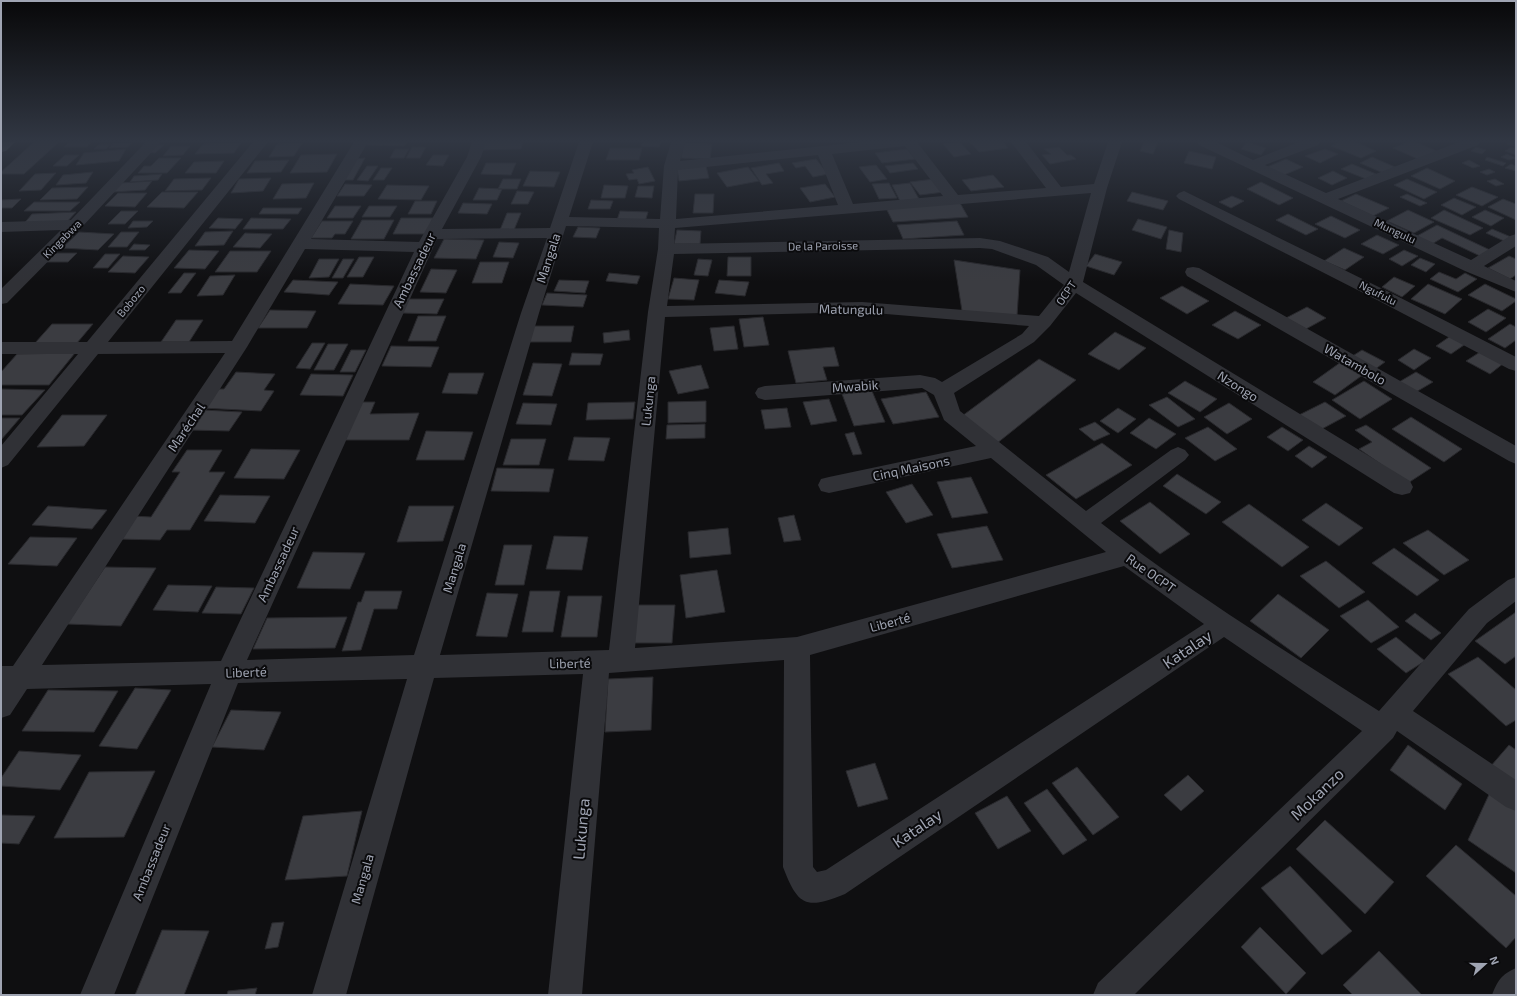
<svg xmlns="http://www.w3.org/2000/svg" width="1517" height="996" font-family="'Exo 2',sans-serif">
<rect width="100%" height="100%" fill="#0f0f11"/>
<!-- building -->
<path fill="#3b3c41" stroke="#29292d" d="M34 142H59L24 174H1V172Z
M69 142H91L87 147H64Z
M367 142H407L404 146 364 145Z
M482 142H523L521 149 480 150Z
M643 142H661L659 147 641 146Z
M960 142 971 154 954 157 943 144Z
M970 142H1003L1008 148 979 152Z
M1144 142H1158L1153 154 1140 151Z
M1247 142 1266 148 1261 155 1241 149Z
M1339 142H1356L1376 151 1361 158 1331 146Z
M1408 142H1416L1439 152 1420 160 1393 148Z
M113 143H132L128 147 109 148Z
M241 143 234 153 195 154 203 144Z
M302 143 294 156 269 157 277 144Z
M684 143 712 144 710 159 681 158Z
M99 144H111L106 149H94Z
M156 145H164L155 153 147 152Z
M171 146H190L183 155 163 156Z
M412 147H426L420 158H406Z
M1059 147 1067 155H1071L1076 159 1050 164 1042 155 1051 154 1044 149Z
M1476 147 1486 150 1482 154 1471 151Z
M1511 147 1516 148V155L1505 151Z
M610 148H642L639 160H606Z
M126 149 119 161 76 165 84 153Z
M395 149H409L404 158H390Z
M907 149 915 159 882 163 875 153Z
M1325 149 1338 154 1320 163 1305 156Z
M1189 151 1216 157 1212 169 1184 163Z
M337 154 327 172 290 173 301 155Z
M1507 154 1516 158 1509 160 1501 157Z
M65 155H79L67 166H53Z
M433 155H449L443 166 426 165Z
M1372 157 1395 167 1383 173 1360 163Z
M1487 157 1506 163 1503 166 1485 160Z
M159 158H181L167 173H138L144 166H151Z
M365 158 353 180H342L355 159Z
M816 159 828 174 813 177 805 166 796 168 792 163Z
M1286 159 1303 167 1284 175 1267 167Z
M289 160 281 172 247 173 255 161Z
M1469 160 1480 166 1473 168 1462 163Z
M224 161 216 173H185L194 162Z
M486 163H516L511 175 481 174Z
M779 163 784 171 766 174 773 183 762 185 751 168Z
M913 163 918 169 890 173 885 166Z
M1352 164 1376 174 1366 179 1341 169Z
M1511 164 1516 166V171L1505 168Z
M876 165 887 179 870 182 859 167Z
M367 166H378L368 181 357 180Z
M706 166 709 178 679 181 677 169Z
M648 167 655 181 639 184 637 179 629 180 626 174 634 173 632 170Z
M748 167 759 181 727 187 717 173Z
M381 168H392L384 180H373Z
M1427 168 1455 181 1440 189 1411 176Z
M1489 169 1495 172 1487 175 1480 172Z
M530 171 560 172 554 187 523 186Z
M1333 171 1347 178 1332 185 1318 178Z
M93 172 86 183 56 185 63 175Z
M56 173 41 190 19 191 35 174Z
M162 174 158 180 130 182 134 176Z
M993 175 1004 187 971 191 962 180Z
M211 178 202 190 165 191 174 179Z
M271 178 263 191 231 193 239 179Z
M503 179H521L517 189H498Z
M934 179 944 192 920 195 910 182Z
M1407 179 1437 192 1424 199 1394 185Z
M1495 179 1504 184 1496 186 1487 181Z
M152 181 145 190 113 192 120 183Z
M1261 182 1293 198 1279 205 1247 189Z
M314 183 306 198 273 199 282 184Z
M889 183 897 198 879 199 872 184Z
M910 183 919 199 900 201 892 185Z
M345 184 372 185 364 196H337Z
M825 184 835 197 810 202 800 188Z
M387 185 429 186 421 200 378 199Z
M604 185 628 186 625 198H601Z
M638 186H654L652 198 635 197Z
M88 187 77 199 40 200 52 188Z
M1472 187 1498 197 1482 206 1456 195Z
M479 188 502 189 497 200H473Z
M517 191 534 192 528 204H511Z
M162 192H198L184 208 147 207Z
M1132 192 1168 201 1163 210 1127 201Z
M118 193H147L135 207 105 206Z
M695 194H714L713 213H693Z
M1356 194 1389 208 1373 216 1341 201Z
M1407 194 1427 203 1420 206 1400 197Z
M1232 196 1244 201 1231 208 1219 202Z
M1454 198 1476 207 1462 215 1441 205Z
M21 199 12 208H1V200Z
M1503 199 1516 204V220L1488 207Z
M591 200 613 201 610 209H588Z
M415 201H437L431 214H408Z
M34 202H80L70 211H24Z
M463 203 492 204 487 214 458 213Z
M960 203 968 217 893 222 886 208Z
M335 206H361L353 218H327Z
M369 206H397L390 217H362Z
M263 208H302L298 214H259Z
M1408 210 1434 222 1414 233 1387 221Z
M1444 210 1483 228 1470 235 1431 218Z
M1485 210 1504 218 1491 226 1472 217Z
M121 211H138L125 224H108Z
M620 211 648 212 645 222 617 220Z
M76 212 66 223 22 226 32 214Z
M507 213H521L514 230H500Z
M1288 214 1318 229 1306 235 1276 220Z
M1331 216 1360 230 1345 238 1315 224Z
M218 218 243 219 235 229 209 228Z
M251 218 291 219 283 229H243Z
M401 218H433L426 234H393Z
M1138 219 1167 227 1161 239 1132 230Z
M362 220H394L384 239H351Z
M133 221H153L147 227 128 228Z
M322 221H353L345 234H335L332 238H311Z
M957 221 964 235 903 239 897 225Z
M1437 225 1490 250 1480 256 1442 238 1432 244 1417 236Z
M578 227 600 228 596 238 573 237Z
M1492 229 1511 237 1504 241 1486 233Z
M677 230 701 231 700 244H674Z
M1169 230 1183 233 1181 252 1166 249Z
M233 231 224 245 195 246 205 232Z
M79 232 114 234 98 250 62 248Z
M121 232H139L127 247H108Z
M245 233 272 234 260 248 233 247Z
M1377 235 1399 245 1383 254 1361 244Z
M444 239 484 240 476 259 434 258Z
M499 242 519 243 513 258 493 257Z
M134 244 150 245 145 250H129Z
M1344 248 1364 257 1345 270 1324 261Z
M189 250 219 251 205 269 174 268Z
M1404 250 1418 256 1402 266 1389 259Z
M230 251H271L257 272H215Z
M53 253H77L68 262H44Z
M105 254H120L108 268H93Z
M1095 254 1122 262 1114 275 1086 266Z
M123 256 149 257 135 273 108 272Z
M1509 256 1516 259V275L1510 279 1488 268Z
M359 257H374L363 277H347Z
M728 257H751V276H727Z
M1420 258 1435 264 1426 272 1411 265Z
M319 259H339L329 277 309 278Z
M343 259H354L343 278H332Z
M698 259 712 260 708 276 694 275Z
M954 260 1020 270 1017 316 962 311Z
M480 262H509L502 283H472Z
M431 269 457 270 446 293 420 292Z
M1439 272 1456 279 1465 273 1477 279 1458 292 1430 279Z
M184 273H196L181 293H168Z
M609 273 640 276 637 284 606 281Z
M235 275 223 295 197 296 210 276Z
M1394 277 1415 286 1402 297 1382 287Z
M674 278 699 280 694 300 668 299Z
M293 280 338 282 329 295 284 292Z
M559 280 589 281 585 293 554 291Z
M719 280 749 282 745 296 715 293Z
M350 284 394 286 383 305 338 304Z
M1428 284 1462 299 1445 314 1411 299Z
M1485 284 1516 299V301L1502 311 1468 295Z
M1182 286 1209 301 1187 314 1160 298Z
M547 293 587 295 583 307 542 305Z
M409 299H444L437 314 402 313Z
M1307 307 1326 318 1306 329 1286 318Z
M1488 309 1506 318 1486 332 1468 322Z
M270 310 316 311 307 328H258Z
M1235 311 1261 325 1238 339 1212 325Z
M418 316H446L436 341H408Z
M763 317 769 345 744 347 739 319Z
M176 320H203L189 342H161Z
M52 324H93L77 343H35Z
M1510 324 1516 327V340L1505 348 1488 339Z
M532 326H574L571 342H527Z
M734 326 738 349 714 351 710 328Z
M629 330 630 340 604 343 603 333Z
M1115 332 1146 348 1119 370 1088 354Z
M1452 335 1467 343 1451 354 1436 346Z
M312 343H325L310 369 296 368Z
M328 344H348L334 370H314Z
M391 346 439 347 431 367 382 366Z
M834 347 839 366 823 367 827 380 796 383 788 351Z
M1414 349 1431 358 1414 370 1398 360Z
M351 350H366L355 372H340Z
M1362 350 1385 362 1374 370 1351 357Z
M1480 352 1504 363 1490 374 1466 361Z
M75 353 49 385H1V372L17 354Z
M572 353 603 354 600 365H569Z
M1039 359 1076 380 996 444 958 419Z
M1341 362 1364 374 1335 395 1313 382Z
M533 363 562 364 552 396 523 395Z
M701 365 709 388 678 394 669 371Z
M236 372 275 374 264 390 274 391 261 411 201 408 215 389H224Z
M1416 372 1433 382 1416 392 1399 382Z
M449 373H484L477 394 442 393Z
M311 374 353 375 343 396 300 395Z
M1185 381 1217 399 1200 412 1168 393Z
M1364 381 1392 399 1360 419 1332 400Z
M1 389 45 390 22 415H1Z
M872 391 885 422 854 426 842 394Z
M926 392 939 417 893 424 881 399Z
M1167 397 1195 419 1178 427 1149 405Z
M829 399 837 421 811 425 803 402Z
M706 401V422L668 423V402Z
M362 402H375L370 414 419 413 409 440H345Z
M635 402 633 419 586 420 588 403Z
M1325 402 1346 416 1320 430 1299 415Z
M523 403 557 404 551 425 516 424Z
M1229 403 1252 419 1227 434 1204 417Z
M787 408 791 427 765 429 761 410Z
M1118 408 1136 419 1118 433 1100 421Z
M203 410 242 412 229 431 189 430Z
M62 415H107L84 446 37 447Z
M1411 417 1462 449 1444 462 1392 429Z
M1 418H20L1 440Z
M1149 418 1176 434 1156 449 1130 433Z
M1095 422 1110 434 1094 441 1079 429Z
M705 424V438L666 439 667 425Z
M1366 425 1431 468 1408 483 1359 449 1372 442 1355 430Z
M1208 427 1237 449 1215 461 1185 438Z
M1282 427 1303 440 1288 451 1267 437Z
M426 431 473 432 464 460H416Z
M854 432 862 454 853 455 845 434Z
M574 437 610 438 604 461 568 460Z
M511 439H546L539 465H503Z
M1102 443 1132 465 1076 499 1046 475Z
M1309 446 1327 457 1312 468 1295 456Z
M251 449 300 450 284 479 234 478Z
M187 450H222L209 472H225L190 530H167L160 540 117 539 132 516 151 517 180 472H172Z
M497 468 554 469 549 492 491 491Z
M1177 474 1221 502 1206 514 1163 486Z
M971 477 988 513 952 518 937 482Z
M912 484 933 515 906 523 886 492Z
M220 495 270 496 255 523 204 521Z
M1150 502 1190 534 1160 554 1120 521Z
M1326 503 1363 528 1339 546 1302 520Z
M1249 504 1309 547 1282 567 1222 522Z
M48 506 107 510 92 529 32 525Z
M409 506H454L443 541 397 542Z
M794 515 801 540 784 542 778 518Z
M987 526 1003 560 952 568 937 534Z
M728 528 731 554 690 558 688 532Z
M1428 530 1469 560 1444 575 1403 543Z
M554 536 588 537 582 570 546 569Z
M30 537 77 538 57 566 8 564Z
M504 545H532L524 585H495Z
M1394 548 1439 580 1417 596 1372 563Z
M313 552 365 553 350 589 297 588Z
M1326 561 1365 592 1339 608 1300 576Z
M105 567 156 568 121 626 67 624Z
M717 570 725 612 686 618 680 575Z
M168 585 212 586 198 612 153 610Z
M216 587 254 588 241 614 202 613Z
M365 591H402L397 609H374L361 650 342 651 358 602H361Z
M530 591H560L553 632H522Z
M487 593 518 594 507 637 476 636Z
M1278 594 1329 630 1301 658 1250 621Z
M568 596H602L597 637H561Z
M1368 600 1399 627 1371 643 1340 616Z
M634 605H675L672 643H630Z
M1516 612V656L1505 664 1475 641Z
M1415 613 1441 633 1431 640 1405 621Z
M347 617 335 648 253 649 267 618Z
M1396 637 1425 661 1406 673 1377 649Z
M1478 657 1516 690V720L1506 726 1448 674Z
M653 677 651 730 605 732 608 679Z
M135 688 171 690 137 749 99 746Z
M48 690 118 691 94 732 22 731Z
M231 710 281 712 264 750 212 747Z
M1408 745 1462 784 1445 810 1390 770Z
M1509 745 1516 750V786L1490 767Z
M19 751 81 755 60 790 1 786V778Z
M875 763 888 799 858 807 846 771Z
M1077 767 1119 817 1093 835 1052 783Z
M155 771 124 837 54 838 89 772Z
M1188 775 1204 791 1181 811 1164 795Z
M1492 788 1516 804V873L1468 840Z
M1047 789 1087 840 1063 855 1024 803Z
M1007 796 1031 831 998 849 975 813Z
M362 811 347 876 285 880 303 816Z
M1 815 35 816 19 844 1 843Z
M1325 820 1394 882 1365 914 1296 849Z
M1456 845 1516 896V937L1506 948 1426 876Z
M1290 866 1352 931 1322 955 1261 888Z
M284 922 278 947 265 949 272 923Z
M1260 927 1306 973 1286 994 1241 947Z
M162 930 209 931 184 995H135Z
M1379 951 1422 995H1353L1343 985Z
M257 988 255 995H227L228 991Z"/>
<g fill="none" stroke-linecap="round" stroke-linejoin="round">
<!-- minor -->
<path fill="#303136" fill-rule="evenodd" d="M146 142H161L81 228 7 303 1 304V289L61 230 1 232V222L71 220Z
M253 142H268L108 342 232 341 354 142H368L311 239 419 242 467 157 472 142H486L481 157 442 229 550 228 579 142H593L569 217 660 219 664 166 671 142H685L680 161 861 142H917L958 195 1046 188 1011 142H1026L1061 187 1094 184 1108 142H1122L1107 188 1083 282 1410 481 1413 487 1410 493 1402 495 1394 493 1076 293 1050 326 1034 342 954 393 960 411 1086 511 1171 450 1178 447 1185 450 1189 455 1185 460 1101 523C1189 592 1286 651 1379 711L1469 609 1508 580 1516 577V601L1487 623 1413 711 1516 780V811L1506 807 1397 731 1393 738 1134 995H1093L1098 983 1362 731 1224 637 845 894C806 910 798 906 783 867L784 660 609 673 582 995H548L583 674 434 678 346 995H312L407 679 238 683 114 995H80L211 684 27 689 10 715 1 718V666H13L225 353 98 354 8 465 1 468V446L78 354H1V342H87ZM905 146 943 196 853 204 832 154ZM818 155 838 205 676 219 678 170ZM1091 193 1069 272 1048 257 1000 241 980 238 674 244 675 228ZM566 226 659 228 658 249 648 312 609 650 440 655 539 313ZM547 238 521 313 414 655 247 660 437 239ZM980 248 992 249 1036 265 1064 285 1039 316 862 302 667 306 674 254ZM305 249 414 252 221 661 42 665 247 347ZM862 312 1029 326 1022 334 942 382 935 378 920 375 765 386 758 388 755 393 758 398 765 400 922 388 934 395 944 420 976 446 829 477 821 479 818 485 821 491 829 493 991 458 1106 552 797 637 635 648 665 317ZM1124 566 1204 624 826 870 817 872 813 867 810 655Z
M1197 142H1216L1253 160 1299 142H1320L1318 145 1265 165 1326 193 1459 142H1480L1478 145 1338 199 1471 260 1510 236 1516 234V246L1484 266 1516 281V292L1465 271 1199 145Z
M1506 142H1516V147L1508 145Z
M1184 191 1393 294 1516 357V371L1509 369 1381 302 1179 199 1176 196 1179 193Z
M1193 267 1199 268 1516 446V464L1509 461 1187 276 1185 272 1187 268Z
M1516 968V995H1492C1498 980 1501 975 1516 968Z"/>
<!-- highway -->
<path fill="#5c5e67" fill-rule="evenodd" d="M1 142H15L6 151 1 152Z"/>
</g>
<!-- sky -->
<linearGradient id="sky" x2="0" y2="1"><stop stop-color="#080809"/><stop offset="0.5" stop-color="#313743"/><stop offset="1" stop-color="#313743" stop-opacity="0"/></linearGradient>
<rect width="1517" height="282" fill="url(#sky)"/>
<g text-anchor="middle" stroke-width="4" stroke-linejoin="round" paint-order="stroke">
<!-- far-street labels -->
<g font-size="11" fill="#9fa4b2" stroke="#0a0a0c">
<text transform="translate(1395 231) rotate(25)" y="4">Mungulu</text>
<text transform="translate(62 239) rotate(-45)" y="4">Kingabwa</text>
<text transform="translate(823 246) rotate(-1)" y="4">De la Paroisse</text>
<text transform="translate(1066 293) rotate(-56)" y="4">OCPT</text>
<text transform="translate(1378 293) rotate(27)" y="4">Ngufulu</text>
<text transform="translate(131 301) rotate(-51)" y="4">Bobozo</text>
</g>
<!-- street labels -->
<g font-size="13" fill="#9fa4b2" stroke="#0a0a0c">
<text transform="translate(548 258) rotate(-72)" y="5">Mangala</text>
<text transform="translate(414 270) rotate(-64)" y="5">Ambassadeur</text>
<text transform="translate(851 309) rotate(1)" y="5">Matungulu</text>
<text transform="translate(1355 364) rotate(30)" y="5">Watambolo</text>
<text transform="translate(855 386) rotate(-4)" y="5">Mwabik</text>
<text transform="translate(1238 386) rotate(32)" y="5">Nzongo</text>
<text transform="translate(648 401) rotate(-84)" y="5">Lukunga</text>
<text transform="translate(186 427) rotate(-56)" y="5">Maréchal</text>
<text transform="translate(911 468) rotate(-12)" y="5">Cinq Maisons</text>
<text transform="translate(278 564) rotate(-65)" y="5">Ambassadeur</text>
<text transform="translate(454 568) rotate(-73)" y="5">Mangala</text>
<text transform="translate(1151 573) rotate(35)" y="5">Rue OCPT</text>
<text transform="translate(890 622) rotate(-15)" y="5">Liberté</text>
<text transform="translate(570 663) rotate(-1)" y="5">Liberté</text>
<text transform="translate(246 672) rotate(-2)" y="5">Liberté</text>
<text transform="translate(151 862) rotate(-68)" y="5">Ambassadeur</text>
<text transform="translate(362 879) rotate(-74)" y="5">Mangala</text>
</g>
<!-- near-street labels -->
<g font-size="16" fill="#9fa4b2" stroke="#0a0a0c">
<text transform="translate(1187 649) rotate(-34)" y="6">Katalay</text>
<text transform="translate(1317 794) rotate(-44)" y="6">Mokanzo</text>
<text transform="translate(917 828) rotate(-34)" y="6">Katalay</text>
<text transform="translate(581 829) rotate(-85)" y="6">Lukunga</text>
</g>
</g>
<!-- border -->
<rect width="1517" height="996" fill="none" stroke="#9fa4b2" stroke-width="4"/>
<!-- north arrow -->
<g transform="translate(1485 964) rotate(69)" stroke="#0a0a0c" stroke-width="3" paint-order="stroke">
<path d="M0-3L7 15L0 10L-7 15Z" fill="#9fa4b2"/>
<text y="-6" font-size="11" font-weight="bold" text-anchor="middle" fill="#9fa4b2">N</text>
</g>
</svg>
